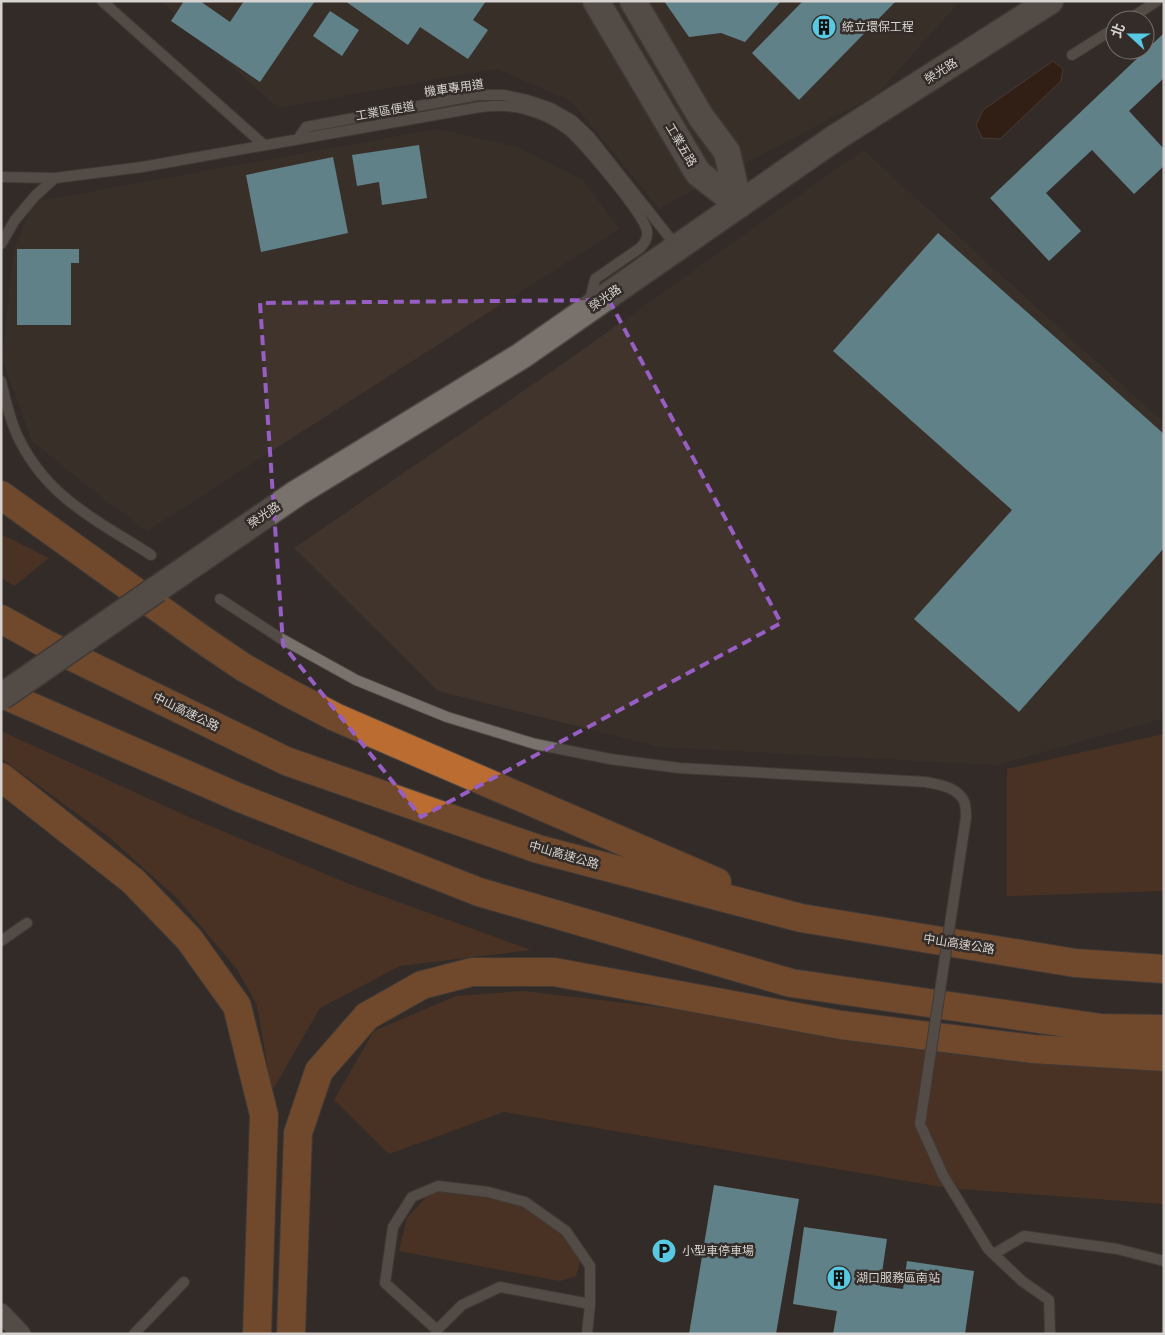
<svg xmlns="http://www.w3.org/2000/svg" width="1165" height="1335" font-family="'PT Sans','Noto Sans TC',sans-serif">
<rect width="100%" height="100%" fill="#332c28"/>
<!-- built -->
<path fill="#40342c" d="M161 1H960L876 95 659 208 571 101 498 69 459 75 278 108Z
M437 129 517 147 582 179 619 229 147 531 97 494 32 441 2 359 14 249 34 202Z
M863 150 1164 423V718L997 765 660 747 438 691 294 548 564 363Z"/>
<!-- green -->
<path fill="#643b1e" d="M1 534 49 558 14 586 1 578Z
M1 731 191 818 349 884 531 950 400 966 320 1008 272 1091 257 1005 237 969 178 899 109 837 1 758Z
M1164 734V891L1007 896V769Z
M523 991 1164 1067V1204L948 1188 504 1112 389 1154 334 1100 374 1031 456 996Z
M469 1188 526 1202 568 1234 580 1260 576 1276 560 1281 399 1251 407 1218 433 1190Z"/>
<!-- water -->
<path fill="#2f1100" stroke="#614b3e" d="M1053 61 1063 69 1061 81 1000 139 982 138 976 125 983 110Z"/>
<!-- building -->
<path fill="#9ae8fc" d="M184 1H200L230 22 244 1H315L260 82 171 21Z
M345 1H486L473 20 488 30 468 59 420 27 408 45Z
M664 1H781L745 42 721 33 689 37Z
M803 1H896L799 100 752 53Z
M330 11 359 30 342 56 313 36Z
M1164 33V78L1129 111 1164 149V166L1134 194 1092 150 1046 193 1081 231 1049 261 990 198Z
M419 145 427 198 382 205 379 182 357 186 352 155Z
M333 157 348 233 261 252 246 175Z
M938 233 1164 434V548L1019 712 914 619 1012 510 833 351Z
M17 249H79V263H71V325H17Z
M714 1185 799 1199 776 1334H689Z
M804 1227 887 1239 880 1286 903 1289 907 1261 974 1271 965 1334H833L837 1311 793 1304Z"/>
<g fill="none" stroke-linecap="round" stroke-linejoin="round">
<defs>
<path id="lane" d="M102 1 264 145
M1128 20 1157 1
M1072 55 1115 28
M298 139 306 127 478 95H504L527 100 551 108 572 120 590 137 677 247
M1 177 55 178
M1 244 15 220 35 196 55 178 142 167 480 107C487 107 495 105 503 106 517 106 534 111 547 117 554 120 561 125 567 129 583 142 644 214 647 231 648 238 645 243 640 248L595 279 589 304
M1 381C5 398 10 421 18 437 31 464 52 489 77 507 100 525 127 539 151 555
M220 599 280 638 356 680 447 717 535 744 610 759 679 768 926 782C940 785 957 787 964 801 966 806 966 813 966 817
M1 941 27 923
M920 1124 943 1175 988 1249 1022 1281 1049 1300 1050 1334
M994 1254 1024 1236 1117 1249 1164 1261
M437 1330 385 1283 393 1227 412 1197 438 1186 488 1192 525 1202 566 1231 590 1266V1304
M134 1334 184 1282
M436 1334 437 1330 462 1305 500 1287 590 1304 587 1334"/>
<path id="street" d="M1 1313 21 1334"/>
<path id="secondary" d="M596 1 698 173 739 205
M633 1 701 117 727 152 739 205
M157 589 297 493 521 356 835 138 1050 1"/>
<path id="highway" d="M1 495 203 640 243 667 287 692 335 717 717 882
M1 619 46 644 286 761 538 849 801 918 1075 963 1164 969
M1 693 9 697 240 798 479 892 791 983 1101 1028 1164 1029
M1 777 133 881 189 939 237 1006 264 1115 257 1334
M291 1334 298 1133 319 1071 367 1016 422 985 472 972H554L841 1025 1033 1049 1164 1057"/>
</defs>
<!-- lane casing -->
<use href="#lane" stroke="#4f4946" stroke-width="12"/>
<!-- street casing -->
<use href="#street" stroke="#4f4946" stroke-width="21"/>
<!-- secondary casing -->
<use href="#secondary" stroke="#4f4946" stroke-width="29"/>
<!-- highway casing -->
<use href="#highway" stroke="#4f4946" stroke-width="30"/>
<!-- lane -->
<use href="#lane" stroke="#79716c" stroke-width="10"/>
<!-- street -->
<use href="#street" stroke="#79716c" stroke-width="19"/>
<!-- secondary -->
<use href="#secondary" stroke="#79716c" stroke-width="26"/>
<!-- highway -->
<use href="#highway" stroke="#bb6c31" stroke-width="28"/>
<defs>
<path id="lane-bridge" d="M920 1124 966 817"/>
<path id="secondary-bridge" d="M1 697 157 589"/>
</defs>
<!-- lane-bridge casing -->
<use href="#lane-bridge" stroke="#4f4946" stroke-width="12" stroke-linecap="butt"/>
<!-- secondary-bridge casing -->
<use href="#secondary-bridge" stroke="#4f4946" stroke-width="29" stroke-linecap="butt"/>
<!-- lane-bridge -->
<use href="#lane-bridge" stroke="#79716c" stroke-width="10"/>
<!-- secondary-bridge -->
<use href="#secondary-bridge" stroke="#79716c" stroke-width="26"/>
</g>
<!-- marked area -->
<path d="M0 0H1165V1335H0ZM609 300 781 623 421 817 283 645 260 303Z" fill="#332c28" fill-opacity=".55" fill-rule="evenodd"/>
<path fill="none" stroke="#975ec4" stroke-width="4" stroke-dasharray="10 6" stroke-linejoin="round" d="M609 300 781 623 421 817 283 645 260 303Z"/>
<!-- icons -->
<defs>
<symbol id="building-disc" viewBox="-11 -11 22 22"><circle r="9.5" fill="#57c9e2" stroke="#332c28"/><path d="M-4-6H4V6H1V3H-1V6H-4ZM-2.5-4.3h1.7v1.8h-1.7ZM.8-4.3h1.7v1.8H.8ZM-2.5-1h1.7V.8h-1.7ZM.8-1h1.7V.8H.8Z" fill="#111"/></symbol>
<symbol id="parking-disc" viewBox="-11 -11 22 22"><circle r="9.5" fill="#57c9e2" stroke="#332c28"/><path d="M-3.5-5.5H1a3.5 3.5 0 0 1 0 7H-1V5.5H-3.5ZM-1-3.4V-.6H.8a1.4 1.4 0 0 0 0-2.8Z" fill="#111"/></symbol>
</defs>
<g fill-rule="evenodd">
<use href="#building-disc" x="810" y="13" width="28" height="28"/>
<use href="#parking-disc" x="650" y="1237" width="28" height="28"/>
<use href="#building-disc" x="825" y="1264" width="28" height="28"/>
</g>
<g text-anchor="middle" stroke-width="5" stroke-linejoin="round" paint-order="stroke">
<!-- poi labels -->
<g font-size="12" fill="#d7d3d0" stroke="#332c28" text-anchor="start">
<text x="842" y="31">統立環保工程</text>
<text x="682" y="1255">小型車停車場</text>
<text x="856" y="1282">湖口服務區南站</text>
</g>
<!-- street labels -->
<g font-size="12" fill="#d7d3d0" stroke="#332c28">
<text transform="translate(941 71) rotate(-32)" y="4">榮光路</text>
<text transform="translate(454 88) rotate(-8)" y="4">機車專用道</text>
<text transform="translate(385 111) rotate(-10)" y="4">工業區便道</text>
<text transform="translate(681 145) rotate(59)" y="4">工業五路</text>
<text transform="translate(605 298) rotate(-35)" y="4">榮光路</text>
<text transform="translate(264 515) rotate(-34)" y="4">榮光路</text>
<text transform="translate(186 712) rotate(26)" y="4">中山高速公路</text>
<text transform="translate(564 855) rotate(16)" y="4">中山高速公路</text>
<text transform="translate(959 944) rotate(9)" y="4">中山高速公路</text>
</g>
</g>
<!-- border -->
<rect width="1165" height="1335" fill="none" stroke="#d7d3d0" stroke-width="5"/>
<!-- north arrow -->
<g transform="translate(1130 35) rotate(291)"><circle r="24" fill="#332c28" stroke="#756f6b"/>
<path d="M0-4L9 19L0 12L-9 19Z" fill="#57c9e2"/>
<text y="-8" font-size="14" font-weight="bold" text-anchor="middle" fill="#d7d3d0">北</text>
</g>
</svg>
